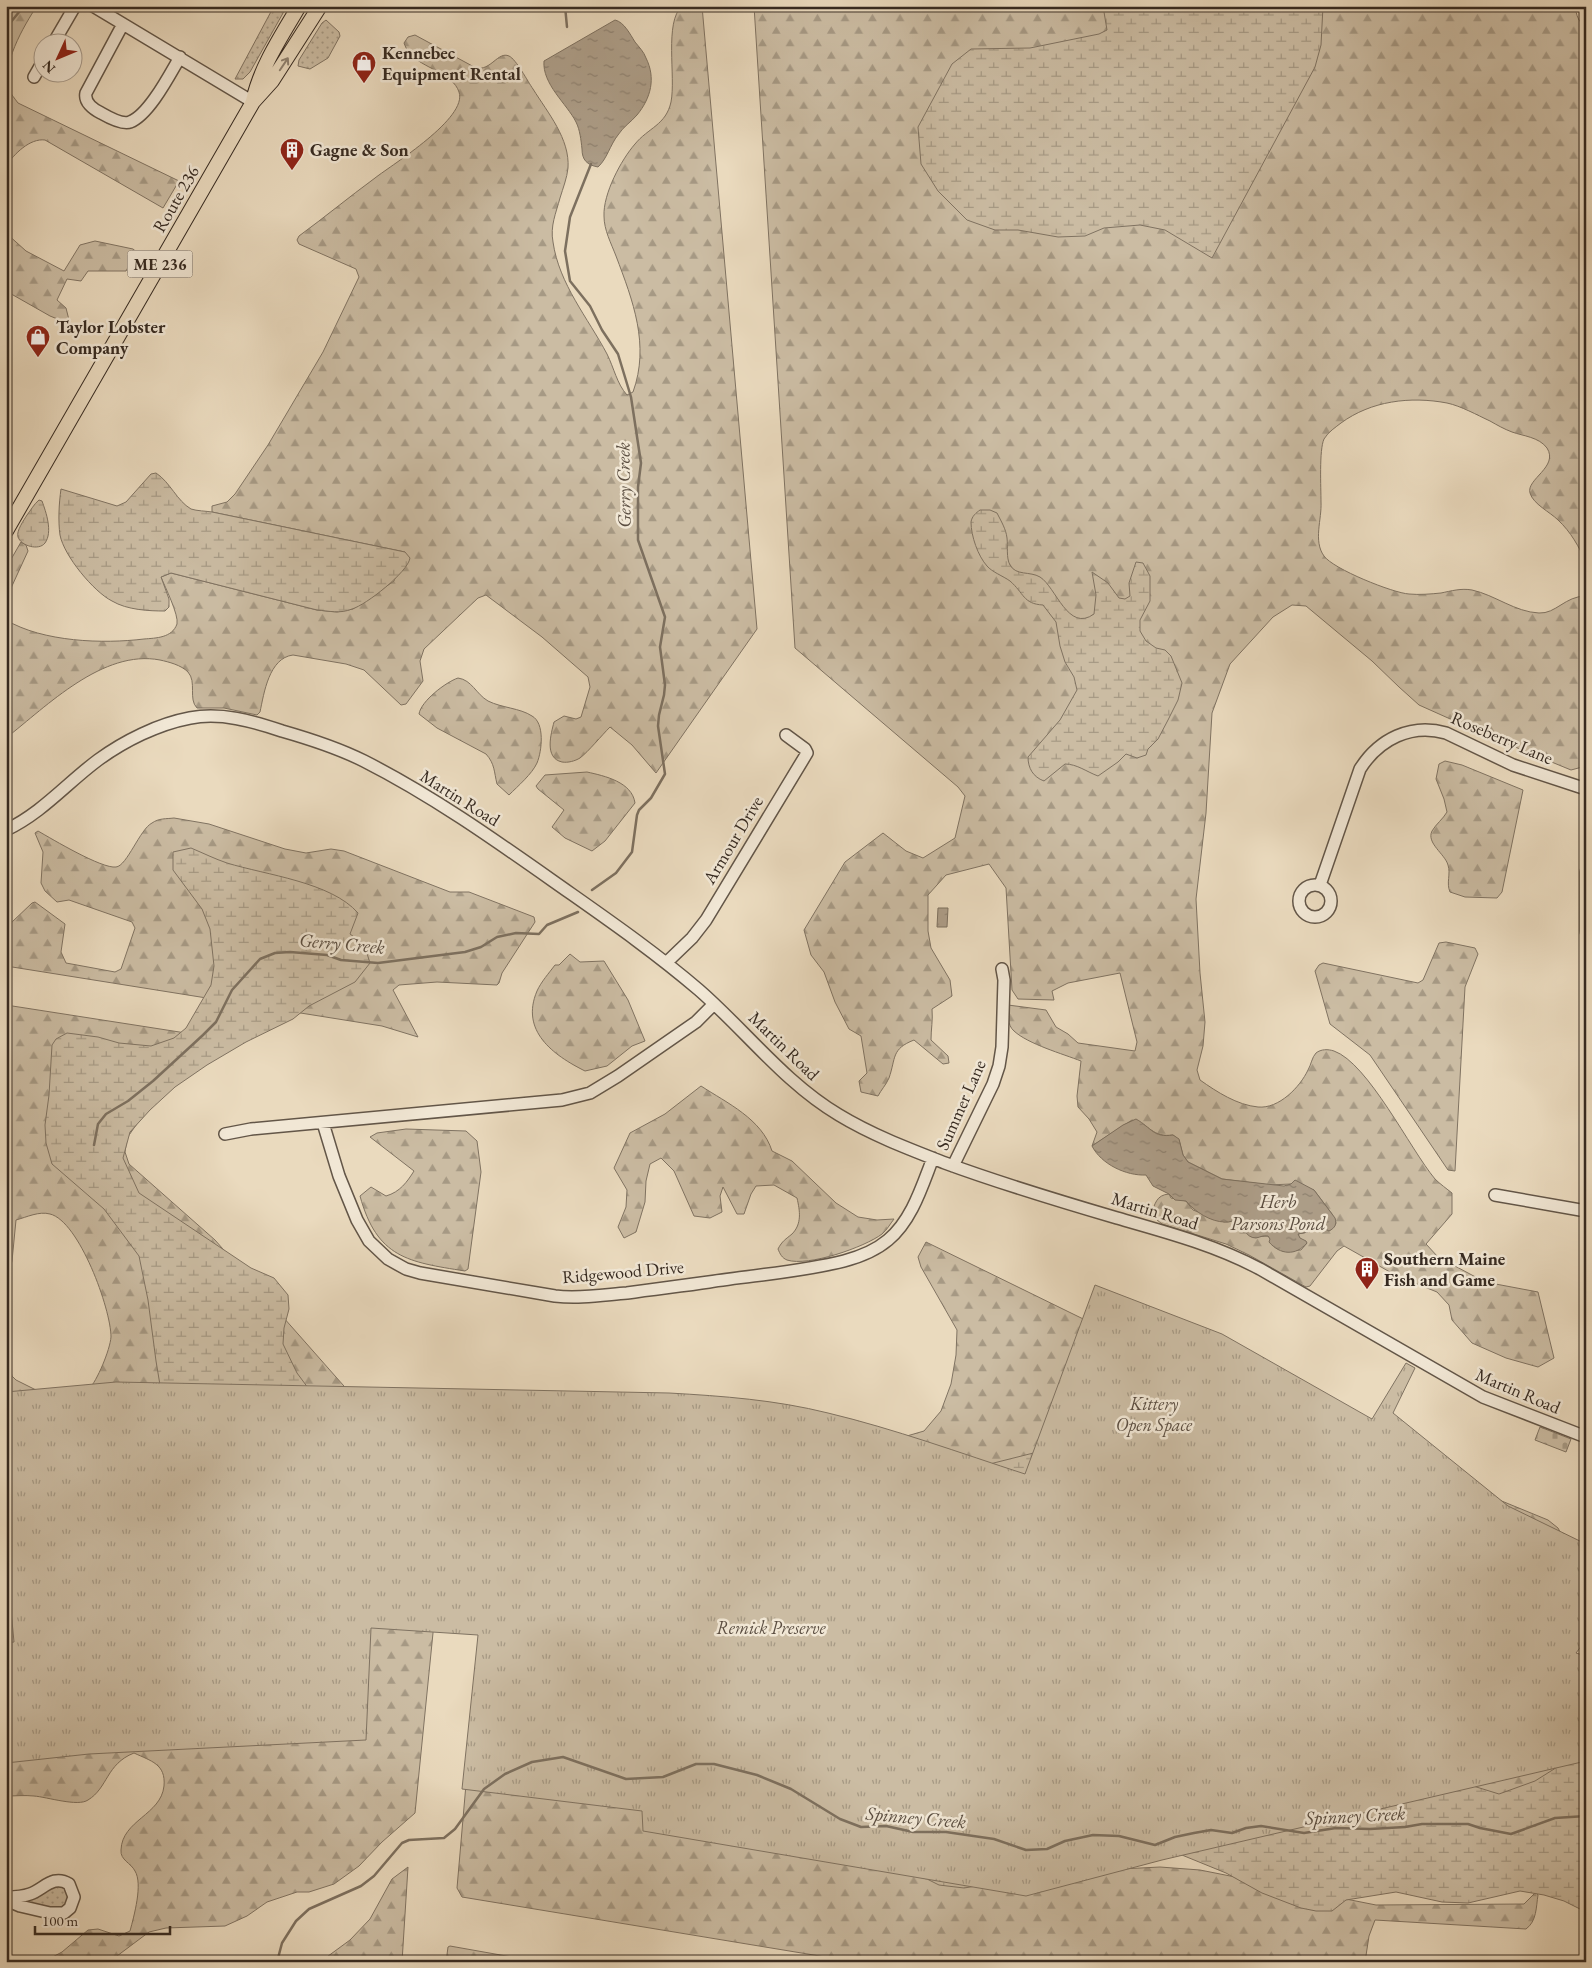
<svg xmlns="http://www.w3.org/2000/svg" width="1592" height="1968" font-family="'EB Garamond',serif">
<defs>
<pattern id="grass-dots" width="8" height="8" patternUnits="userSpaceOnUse" patternTransform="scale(1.25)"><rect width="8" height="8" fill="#cbbca3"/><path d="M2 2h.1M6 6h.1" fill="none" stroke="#a69984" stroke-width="1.8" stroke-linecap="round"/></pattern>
<pattern id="forest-firs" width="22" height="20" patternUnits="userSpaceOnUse" patternTransform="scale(1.25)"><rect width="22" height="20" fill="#cbbca3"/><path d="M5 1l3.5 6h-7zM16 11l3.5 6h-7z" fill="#a69984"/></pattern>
<pattern id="wetland-marsh" width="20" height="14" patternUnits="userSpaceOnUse" patternTransform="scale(1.25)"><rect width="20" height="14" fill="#cbbca3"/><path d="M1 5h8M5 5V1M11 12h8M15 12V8" fill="none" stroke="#a69984"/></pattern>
<pattern id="cemetery-stones" width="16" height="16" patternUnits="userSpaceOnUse" patternTransform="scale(1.25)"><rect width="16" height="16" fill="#cbbca3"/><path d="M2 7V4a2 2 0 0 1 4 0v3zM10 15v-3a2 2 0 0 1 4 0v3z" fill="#a69984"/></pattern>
<pattern id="park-tufts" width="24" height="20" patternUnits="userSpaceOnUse" patternTransform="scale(1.25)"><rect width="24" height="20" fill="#cbbca3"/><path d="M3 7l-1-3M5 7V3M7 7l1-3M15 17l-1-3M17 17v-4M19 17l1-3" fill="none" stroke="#a69984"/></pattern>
<pattern id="water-ripples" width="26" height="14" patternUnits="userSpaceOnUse" patternTransform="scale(1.25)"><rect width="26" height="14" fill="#ad9e89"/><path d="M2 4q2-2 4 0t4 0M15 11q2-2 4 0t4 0" fill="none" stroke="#8e8170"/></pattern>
</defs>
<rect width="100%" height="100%" fill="#eadabe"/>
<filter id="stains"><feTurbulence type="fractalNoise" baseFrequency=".004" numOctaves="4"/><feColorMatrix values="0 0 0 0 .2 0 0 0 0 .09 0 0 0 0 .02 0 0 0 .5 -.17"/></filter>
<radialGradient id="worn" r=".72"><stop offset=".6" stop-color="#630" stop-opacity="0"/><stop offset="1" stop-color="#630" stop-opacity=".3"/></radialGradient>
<!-- grass -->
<path fill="url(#grass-dots)" stroke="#807362" d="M274 6H287L250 72 243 79H235Z
M326 20 339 32 340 36 328 58 310 69 298 66 299 60 322 23Z
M52 1884 66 1887 70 1899 60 1910 12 1900Z"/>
<!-- forest -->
<path fill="url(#forest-firs)" stroke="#807362" d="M6 6H37C24 25 0 67 9 90 11 94 15 99 18 103L179 181 163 208 45 140C30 138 14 154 6 166Z
M682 6H702L757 629 656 773 632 745 610 727C602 735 588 752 580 758 575 761 568 763 562 762 544 758 551 734 554 722L564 716 576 719 581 717 590 687 588 677 542 637 486 595 478 598 424 649 420 661 423 681 406 704 401 705 364 670 346 664 293 655C269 658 264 693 260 712L257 715 224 708H197C188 699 197 682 188 672 181 665 169 662 160 660 103 649 47 706 6 738V620C43 642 103 644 144 639 156 638 172 638 177 624 179 615 165 587 161 577L171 573 317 610 337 612 353 609 394 581 405 552 212 512V506L227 502 235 494 268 445 323 352 359 277 356 269 299 244 297 240 299 236C325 217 349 197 375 178 393 164 468 118 459 92 453 73 422 68 409 53 407 50 405 46 404 43L408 37 415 35 476 68C491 71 498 51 509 56 516 59 528 82 533 89 548 113 570 139 568 168 567 178 563 188 560 198 556 213 550 226 553 242 559 284 588 318 607 354 614 368 617 384 627 395L633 392C650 345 633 301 616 256 611 243 604 230 604 216 603 194 621 160 635 144 648 128 666 125 671 102 676 77 664 22 682 6Z
M754 6H1576C1575 16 1580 22 1586 29V562C1579 547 1571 532 1558 520 1550 512 1533 504 1530 493 1526 479 1559 467 1547 448 1539 437 1523 436 1512 432 1504 429 1497 425 1490 421 1477 415 1461 406 1447 403 1410 396 1371 401 1341 423 1336 427 1328 432 1324 439 1319 450 1321 488 1321 502 1322 519 1313 541 1324 556 1333 569 1393 593 1409 594 1419 595 1431 594 1441 593 1451 591 1461 588 1472 590 1495 595 1515 612 1539 613 1556 614 1565 596 1586 596V766L1571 770 1486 735 1419 705 1399 687 1372 661 1306 606 1292 605 1273 617 1230 664 1212 713 1206 813 1196 899 1200 973 1205 1022 1203 1046 1197 1070 1200 1080C1217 1092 1237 1105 1258 1107 1279 1109 1300 1087 1308 1070 1311 1065 1312 1057 1316 1053 1321 1049 1328 1049 1334 1051 1368 1063 1410 1149 1435 1179 1440 1184 1447 1189 1452 1193V1214L1426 1244 1438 1257 1485 1282 1538 1292 1554 1358 1538 1367 1506 1358 1472 1343 1452 1320 1449 1305 1437 1292 1397 1276 1344 1246 1337 1251 1310 1286 1306 1287 1249 1255 1226 1244 1162 1224 1151 1215C1155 1204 1156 1195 1169 1194L1171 1198 1186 1201 1193 1210 1224 1222 1237 1220 1252 1237 1268 1236 1282 1251 1301 1250 1307 1243 1300 1239 1298 1234 1308 1232 1302 1222 1303 1220 1314 1222 1329 1231 1334 1227 1336 1223 1332 1214 1314 1190 1291 1184 1269 1185 1222 1179 1188 1162 1183 1155 1179 1140 1173 1135C1152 1138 1150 1124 1132 1120L1092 1146 1097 1132 1089 1119 1078 1107 1077 1096 1081 1061C1063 1054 1028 1044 1014 1031 1007 1025 1008 1014 1008 1005L1046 1010 1056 1027 1068 1034 1078 1043 1135 1051 1137 1042 1120 973 1068 983 1052 991 1054 1000 1018 999 1012 990 1006 888 989 864 946 875 928 895V931L931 948 950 980 952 996 932 1009C933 1020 931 1029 931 1040L948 1056 949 1063 943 1064 914 1040C891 1049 896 1058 889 1078 886 1085 881 1090 878 1096L861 1092 859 1081 867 1073 861 1036 849 1029 835 1002 824 972 811 955 804 930 845 862 883 833 906 851 923 858 955 838 965 796 958 787 795 648Z
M6 233 26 251 64 271 80 245 95 241 133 249 139 254 141 258 139 261 130 264 126 271H88L81 281 67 279 57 300 66 308 70 324 50 316 6 291Z
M21 542 26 545 28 551 6 599V568Z
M458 678C472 680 476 694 488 701 502 708 520 708 532 716 545 723 542 751 537 763 532 774 518 786 509 795L497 784C494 772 495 764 486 754L437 728 419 714C421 701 446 682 458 678Z
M1445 761 1462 765 1523 790 1502 892 1497 898 1465 897 1450 892C1446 883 1451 874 1448 865 1445 854 1426 843 1432 831 1436 824 1443 819 1447 812L1444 799 1436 779 1439 764Z
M587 772C605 776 632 782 635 803L605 841 592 851 565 838 552 827 564 810 538 789 536 786 545 775Z
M174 818 209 824 285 849 306 853 331 849 344 851 450 892H469L534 917 535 922 502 973 499 983 497 985 437 982 399 985 393 990 418 1037 382 1026 6 966V932L12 922 32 903 35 902 65 924 61 952 66 963 115 972 121 969 135 928 132 922 69 900 57 902 45 891 41 883 43 852 35 833 38 831C52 839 102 869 116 867 127 866 140 829 152 823 159 818 166 819 174 818Z
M1446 942 1475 948 1478 954 1465 987 1455 1171 1448 1170 1370 1055 1330 1024 1315 971 1319 965 1323 963 1418 983 1423 980 1439 943Z
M570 954 580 962 604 961 628 1000 645 1041 632 1046 607 1066 585 1071C553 1055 520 1031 537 991 541 982 549 973 555 965H559Z
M6 1005 218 1038 141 1118 127 1138 125 1152 129 1164 215 1240 351 1394 455 1413 415 1813 382 1842 359 1866 334 1884 309 1892H297L267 1902 247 1916 225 1926 166 1928 149 1932 109 1962H36L47 1960 62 1952 88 1930 98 1929 119 1936 130 1931C134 1916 143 1884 135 1871 131 1863 120 1860 121 1850 122 1820 161 1815 164 1786 166 1764 151 1761 134 1753 106 1764 108 1788 88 1800 78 1807 47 1797 34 1796 25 1795 15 1796 6 1796V1350L12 1376 16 1380 40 1392 89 1389C97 1381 110 1350 111 1337 111 1309 79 1221 50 1214 39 1211 27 1217 16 1220L12 1261 6 1283Z
M701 1086C727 1103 762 1119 772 1151L792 1161 836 1203 858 1217 877 1220 894 1219C890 1224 887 1230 882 1234 865 1247 808 1267 787 1260 782 1258 780 1254 778 1249 782 1241 786 1239 792 1234 802 1224 800 1211 797 1198L774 1185 756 1186 751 1194 744 1214H737L723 1187 720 1196 722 1212 710 1218 694 1216 674 1171 661 1158 650 1164 646 1181 645 1202 636 1232 624 1238 618 1227 626 1207 627 1190 614 1168 630 1133 665 1114Z
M406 1129 466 1131 477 1141 481 1172 468 1269 465 1271C408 1262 377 1258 360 1196L371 1187 386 1196C400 1192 407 1182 414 1171L370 1137 377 1133Z
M926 1242 1216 1384 1548 1520 1558 1528 1564 1539 1559 1599 1586 1805 1501 1798 1082 1871 1160 1867 1200 1870 1376 1905 1524 1904 1536 1892 1538 1895C1536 1907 1537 1921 1526 1929L1375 1920 1369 1936 1365 1962H856L462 1897 457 1888 498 1415 900 1438 924 1431 941 1411 951 1384 956 1355 957 1330 921 1267 918 1257Z
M408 1867 402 1962H320L350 1940 370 1919 392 1879Z
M450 1946 540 1962H446L448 1947Z"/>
<!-- wetland -->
<path fill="url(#wetland-marsh)" stroke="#807362" d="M1103 6H1323L1321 45 1315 67 1212 258 1165 230 1140 225 1104 228 1085 236 1058 237 1018 230H995L967 220 938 191 921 164 918 127 952 64 971 49 1030 48 1099 34 1107 30Z
M156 473C170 482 177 501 191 509 197 511 206 511 212 512L405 552 410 558C408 572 366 605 352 609 340 614 329 611 317 610L171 573 161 577 169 599V607L165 611C149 611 127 610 112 601 94 592 64 556 60 535 58 521 59 503 61 489L117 506 126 502 151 474Z
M39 500 42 501C46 512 53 532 45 543 39 551 21 546 18 537 16 531 24 520 27 515 31 510 34 504 39 500Z
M980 510H990L997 513C1001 521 1006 529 1007 538 1008 546 1006 558 1010 565 1016 576 1030 571 1040 577 1056 587 1068 633 1094 614L1096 595 1092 572 1108 583 1119 598 1125 599 1130 596 1129 583 1136 562 1143 563 1150 576V601L1140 620V631L1146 641 1156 648 1165 650 1171 656 1182 683 1178 700 1168 720 1158 739 1148 749 1146 755 1137 758 1126 754 1118 762 1098 776C1087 772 1077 764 1065 764L1044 781C1033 777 1028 768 1028 757L1060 720 1077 690 1074 677 1065 662 1060 646 1056 622 1043 605C1023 604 1024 593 1010 581 1003 576 992 572 987 566 978 556 971 536 971 522 972 516 976 513 980 510Z
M191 848C203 853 215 859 227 863 266 875 331 882 358 913L350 934 364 944 370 963 355 982 309 1006 293 1019 246 1042 207 1065 175 1087 150 1110 130 1132 123 1158 139 1193 251 1268 274 1278 288 1295 289 1309 284 1328 283 1344 297 1373 314 1396 172 1457 156 1361 148 1300 139 1256 104 1209 52 1164 46 1143 45 1125 49 1095 52 1045 56 1039 67 1033 98 1037 119 1043 151 1046 174 1038 186 1028 211 985 214 966 210 929 202 909 173 870V852Z
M1089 1439 1457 1781 1499 1794 1535 1781 1586 1749V1912L1564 1901 1544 1895 1520 1891 1468 1903 1442 1902 1396 1892 1346 1900 1332 1911H1316L1301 1908 1262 1893 1226 1873 1177 1853 964 1888 939 1885 927 1879 892 1871 962 1471Z"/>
<!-- cemetery -->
<path fill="url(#cemetery-stones)" stroke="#807362" d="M1540 1427 1571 1439 1566 1452 1535 1440Z"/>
<!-- park -->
<path fill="url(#park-tufts)" stroke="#807362" d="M1095 1285 1222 1334 1372 1419 1406 1363 1415 1368 1393 1413 1508 1506 1586 1544V1640L1576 1653 1586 1656V1761L1162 1860 1026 1896 643 1831 642 1811 462 1789 478 1635 371 1628 366 1740 89 1754 6 1763V1643L14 1642 6 1558V1392L116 1382 669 1393C723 1396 776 1400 828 1413 895 1429 960 1453 1025 1474Z"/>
<!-- water -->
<path fill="url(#water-ripples)" stroke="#7d705f" d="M615 20C624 22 630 34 635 42 639 47 644 52 646 58 656 78 651 98 637 115 631 122 623 127 618 135 610 145 607 159 598 167 587 165 582 160 582 149 581 140 580 130 576 122 567 104 542 84 544 61Z
M938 908H948L947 927H937Z
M1136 1119C1152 1128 1153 1138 1173 1135L1179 1139 1183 1155 1188 1162 1222 1179 1284 1186 1291 1184 1295 1180 1314 1190 1335 1218C1337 1224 1335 1228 1329 1231L1314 1222 1303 1220 1302 1222 1308 1232 1298 1234 1300 1238 1306 1241 1307 1243C1296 1256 1280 1255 1269 1242L1270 1239 1268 1236C1263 1235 1261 1237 1256 1238 1245 1238 1243 1225 1237 1220 1232 1220 1230 1223 1225 1222 1211 1222 1195 1212 1186 1201L1175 1200 1169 1194 1153 1186 1146 1175C1126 1176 1101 1164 1092 1146L1123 1125Z"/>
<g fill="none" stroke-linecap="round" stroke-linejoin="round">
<!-- stream -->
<path stroke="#7d705f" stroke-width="2.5" d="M565 6 567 27
M6 28 24 6
M591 164 570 217 565 251 570 281 590 306 602 330 618 354 631 397 641 463 638 487V540L665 617 660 647 665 685 664 695 659 715 658 726 665 774 651 798 639 810 637 815 632 852 616 873 592 890
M94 1145 98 1124 106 1114 128 1101 153 1081 203 1035 216 1022 232 990 260 959 275 953 290 952 327 955 341 960 378 963 465 952 481 947 497 937 516 933 539 934 547 925 578 912
M277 1962 282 1943 296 1921 309 1909 361 1886 374 1876 402 1843 409 1840 444 1838 455 1829 484 1789 505 1774 532 1762 563 1757 626 1779 663 1777 696 1764H714L757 1775 791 1789 840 1819 861 1827 886 1826 913 1832H946L994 1839 1026 1850 1047 1849 1065 1841 1093 1835 1119 1836 1155 1845 1175 1837 1194 1833 1211 1830 1232 1833 1246 1828 1261 1826 1304 1833 1336 1828 1370 1829 1405 1827 1422 1824H1468L1480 1828 1511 1834 1555 1818 1586 1816"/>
<defs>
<path id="minor" d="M93 6 253 102
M123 24 86 93C84 102 93 109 101 113 108 117 123 125 130 122 149 115 170 74 180 57
M54 42 75 6
M34 77 42 63
M6 830C42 813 67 783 98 760 124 741 158 724 190 718 221 712 252 721 282 731 310 739 338 748 364 761 431 795 492 838 553 881 604 917 651 949 699 990 746 1031 785 1083 839 1115 872 1135 909 1149 945 1163 1002 1184 1059 1201 1117 1218 1166 1232 1215 1245 1260 1269L1483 1397 1586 1437
M1586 872V931
M1299 901a16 16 0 1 1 32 0a16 16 0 1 1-32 0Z
M1320 885 1360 769C1379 739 1411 723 1446 733L1513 765 1586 789
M666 963 692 938 706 920 807 753 805 749 786 735
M323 1123 339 1176 357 1220 369 1241 388 1259 406 1269 420 1273 555 1296C579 1299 603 1295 627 1293 654 1289 682 1286 709 1282 754 1275 800 1272 844 1261 859 1257 875 1251 888 1240 912 1220 922 1186 933 1158
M225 1134 251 1129 562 1100 590 1093 618 1076 696 1022 714 1004
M953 1166 993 1084 999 1066 1002 1047 1004 980 1002 969
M1495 1195 1586 1211
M6 1897C14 1897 22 1897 30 1894 44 1889 53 1874 69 1884L74 1897 70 1908 64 1913H50L20 1906 6 1900"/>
<path id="major" d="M253 101C261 66 281 37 299 6
M6 531 253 102 272 81 320 6"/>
</defs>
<!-- minor casing -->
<use href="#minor" stroke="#635648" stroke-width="14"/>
<!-- major casing -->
<use href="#major" stroke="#362a21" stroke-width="16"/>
<!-- minor -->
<use href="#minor" stroke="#f1e7d5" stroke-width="11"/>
<!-- major -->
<use href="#major" stroke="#eadabe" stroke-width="14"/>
</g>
<!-- one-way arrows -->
<defs><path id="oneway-shaft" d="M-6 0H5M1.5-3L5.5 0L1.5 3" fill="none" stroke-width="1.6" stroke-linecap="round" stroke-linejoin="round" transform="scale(1.25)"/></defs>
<use stroke="#908270" href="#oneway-shaft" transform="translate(284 64) rotate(-56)"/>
<!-- icons -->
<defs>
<symbol id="shop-pin" viewBox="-11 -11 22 30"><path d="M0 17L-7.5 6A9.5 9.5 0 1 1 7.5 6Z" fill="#8f2418" stroke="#f1e7d5"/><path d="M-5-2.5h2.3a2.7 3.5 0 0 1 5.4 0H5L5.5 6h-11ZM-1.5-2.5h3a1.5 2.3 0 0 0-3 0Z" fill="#fff"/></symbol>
<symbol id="building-pin" viewBox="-11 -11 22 30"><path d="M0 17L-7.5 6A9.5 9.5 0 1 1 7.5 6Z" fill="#8f2418" stroke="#f1e7d5"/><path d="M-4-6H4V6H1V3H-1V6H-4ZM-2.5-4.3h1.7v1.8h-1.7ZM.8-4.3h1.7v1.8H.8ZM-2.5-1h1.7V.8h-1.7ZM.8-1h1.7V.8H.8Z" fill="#fff"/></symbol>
</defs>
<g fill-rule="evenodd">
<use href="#shop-pin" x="350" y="49" width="28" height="38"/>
<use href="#building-pin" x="278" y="136" width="28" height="38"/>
<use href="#shop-pin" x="24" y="323" width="28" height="38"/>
<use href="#building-pin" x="1353" y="1255" width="28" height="38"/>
</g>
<g text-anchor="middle" stroke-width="5" stroke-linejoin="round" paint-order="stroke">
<!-- shield labels -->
<rect fill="#f1e7d5" stroke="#6e6357" stroke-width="1" x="127.5" y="250.5" width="65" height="27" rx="4"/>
<g font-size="16" font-weight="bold" fill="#362a21">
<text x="160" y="270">ME 236</text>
</g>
<!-- poi labels -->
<g font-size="18" font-weight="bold" fill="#362a21" stroke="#f1e7d5" text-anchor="start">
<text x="382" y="59">Kennebec<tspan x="382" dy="21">Equipment Rental</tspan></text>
<text x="310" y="156">Gagne &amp; Son</text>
<text x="56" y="333">Taylor Lobster<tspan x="56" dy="21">Company</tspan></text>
<text x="1384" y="1265">Southern Maine<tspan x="1384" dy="21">Fish and Game</tspan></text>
</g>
<!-- street labels -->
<g font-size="18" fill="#362a21" stroke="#f1e7d5">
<text transform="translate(176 199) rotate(-60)" y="6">Route 236</text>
<text transform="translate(1502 738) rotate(23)" y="6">Roseberry Lane</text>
<text transform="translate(460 798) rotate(32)" y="6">Martin Road</text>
<text transform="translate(733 840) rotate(-59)" y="6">Armour Drive</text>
<text transform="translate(784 1046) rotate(44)" y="6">Martin Road</text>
<text transform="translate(961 1105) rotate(-66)" y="6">Summer Lane</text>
<text transform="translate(1155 1211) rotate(17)" y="6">Martin Road</text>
<text transform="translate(623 1272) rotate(-5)" y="6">Ridgewood Drive</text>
<text transform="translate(1518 1391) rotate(23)" y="6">Martin Road</text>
</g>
<!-- park labels -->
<g font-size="18" font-style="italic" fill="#5b4e42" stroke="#f1e7d5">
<text x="1154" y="1410">Kittery<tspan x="1154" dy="21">Open Space</tspan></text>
<text x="771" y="1634">Remick Preserve</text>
</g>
<!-- water labels -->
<g font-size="19" font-style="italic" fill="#5a4d40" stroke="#f1e7d5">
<text transform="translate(623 485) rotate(-91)" y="7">Gerry Creek</text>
<text transform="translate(342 943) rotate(5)" y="7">Gerry Creek</text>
<text x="1278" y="1208">Herb<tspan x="1278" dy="22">Parsons Pond</tspan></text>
<text transform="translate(1355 1815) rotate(-3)" y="7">Spinney Creek</text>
<text transform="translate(916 1817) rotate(5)" y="7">Spinney Creek</text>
</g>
</g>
<!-- margin -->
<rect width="1592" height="1968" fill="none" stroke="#eadabe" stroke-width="25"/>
<rect x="8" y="8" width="1577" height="1953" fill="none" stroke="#362a21" stroke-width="2.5"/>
<rect x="12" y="12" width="1567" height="1943" fill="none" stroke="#362a21"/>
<!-- north arrow -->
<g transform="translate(58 58) rotate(226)"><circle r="24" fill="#f1e7d5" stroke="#a69b8d"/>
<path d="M0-4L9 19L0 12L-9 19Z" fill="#8f2418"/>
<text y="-8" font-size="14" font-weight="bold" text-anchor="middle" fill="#362a21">N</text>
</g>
<!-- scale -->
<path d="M35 1926v8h135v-8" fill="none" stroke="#362a21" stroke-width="2.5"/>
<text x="42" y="1926" font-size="15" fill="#362a21" stroke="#f1e7d5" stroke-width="4" paint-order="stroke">100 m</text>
<rect width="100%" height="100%" filter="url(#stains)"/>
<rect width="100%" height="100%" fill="url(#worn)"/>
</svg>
